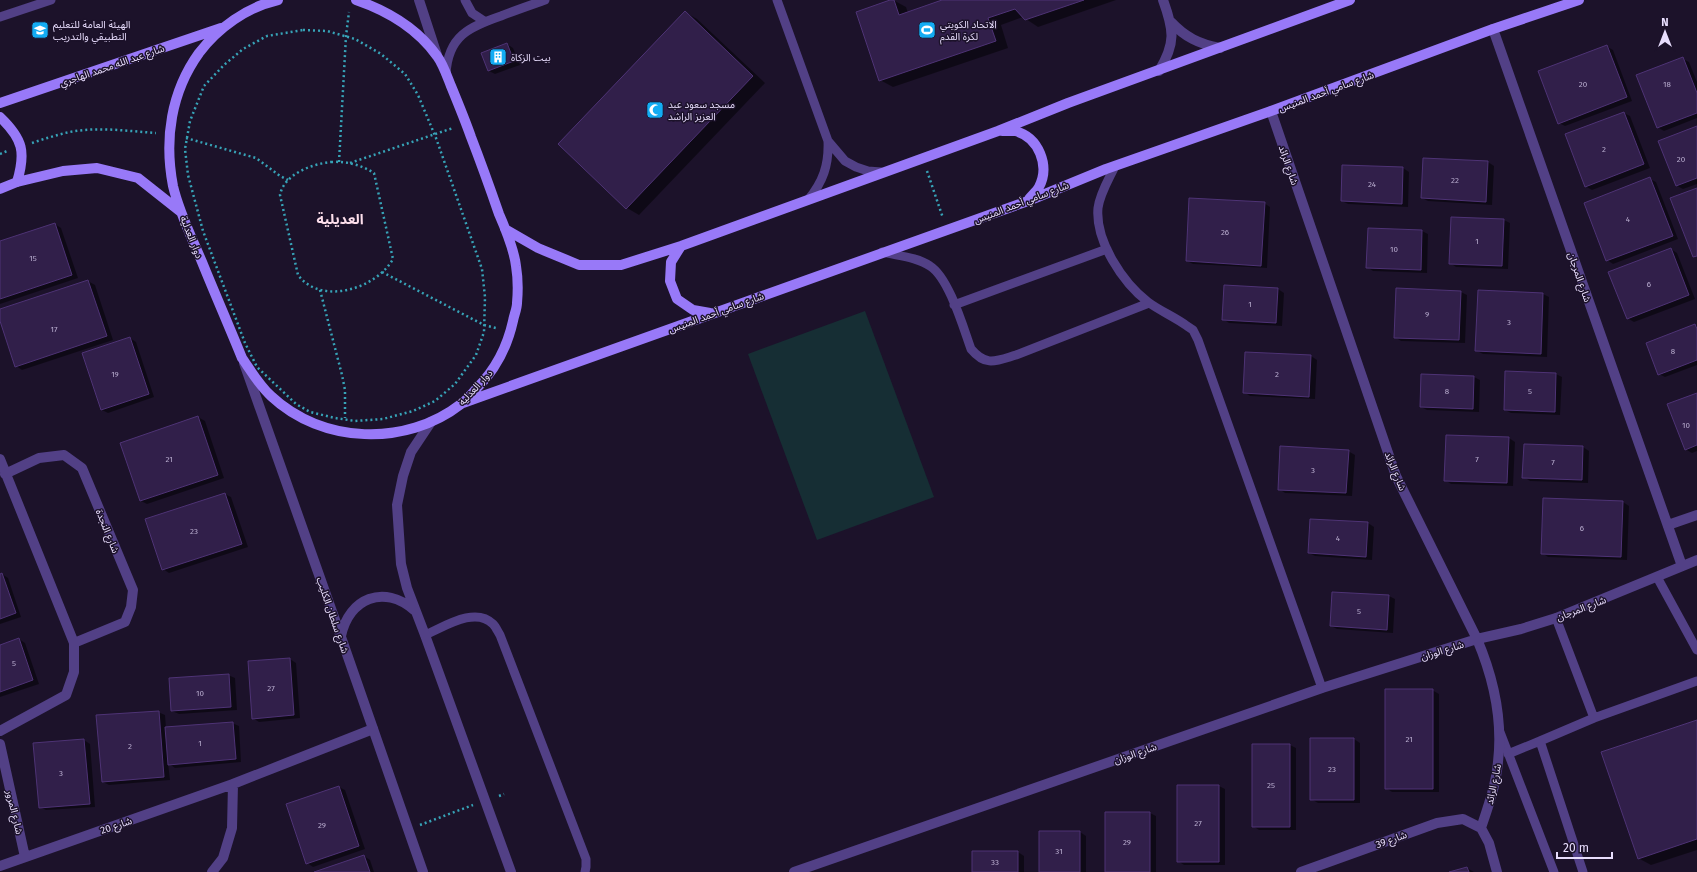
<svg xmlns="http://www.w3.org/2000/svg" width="1697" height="872" font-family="'Fira Sans','Noto Sans Arabic',sans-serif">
<rect width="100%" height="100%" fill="#1c122a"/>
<!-- green -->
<path fill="#162e34" d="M865 311 934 497 817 540 748 354Z"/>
<!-- shadow -->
<path fill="#0007" d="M893 0 906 7 908 13 945 0H1116L1038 27 1023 17 1001 25 1008 48 893 87 880 80Z
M685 12 697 19 765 83 639 215 627 208Z
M507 44 513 48 520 65 495 74 489 71 482 53Z
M1606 46 1613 50 1632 101 1565 126 1559 123Z
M1683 59 1689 62 1697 82V118L1664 131 1657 127Z
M1624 113 1630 116 1650 168 1592 190 1585 186Z
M1697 127V184L1683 189 1677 186Z
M1488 162 1494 166 1492 205 1428 201 1422 198Z
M1403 168 1409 172 1408 207 1348 204 1342 201Z
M1650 179 1656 182 1678 239 1613 264 1607 260Z
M1264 203 1270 207 1267 268 1193 264 1187 261Z
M1504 220 1510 223 1508 269 1456 267 1450 263Z
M55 224 61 228 78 278 0 304V242Z
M1369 229 1422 231 1428 234 1427 273 1373 271 1367 267Z
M1671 249 1677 253 1695 299 1634 322 1627 318Z
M88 281 95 285 113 340 22 370 16 366 0 318V310Z
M1278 289 1284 293 1282 326 1229 323 1223 319Z
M1397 289 1461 292 1467 295 1465 343 1401 341 1395 337Z
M1479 292 1543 294 1549 297 1547 357 1483 354 1477 351Z
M1695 325 1697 326V365L1665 377 1659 374Z
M130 338 136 342 154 397 108 413 102 410Z
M1246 353 1311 356 1317 360 1315 399 1250 396 1244 392Z
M1556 374 1562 377 1560 415 1511 413 1505 410Z
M1474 377 1480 380 1479 412 1427 410 1421 407Z
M1697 394V451L1692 453 1685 449Z
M198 417 205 421 224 478 147 504 141 501Z
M1509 438 1515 442 1513 486 1451 484 1445 480Z
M1583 447 1589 451 1588 483 1530 481 1524 477Z
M1348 451 1355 455 1352 496 1285 493 1279 489Z
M225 494 231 497 248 547 169 573 163 569Z
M1544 499 1623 502 1629 506 1627 560 1548 557 1542 553Z
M1368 523 1374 527 1372 560 1315 556 1309 553Z
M2 574 8 578 21 617 0 624V575Z
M1389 596 1395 599 1393 633 1337 629 1331 626Z
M19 639 25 643 39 684 0 697V646Z
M290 659 296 663 300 718 259 722 253 718Z
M228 675 235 678 237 710 179 714 172 711Z
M1432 690 1439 694V792H1392L1386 788Z
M158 712 165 715 166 728 232 723 239 726 241 762 175 768 168 763 170 780 109 785 103 782Z
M1697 721V850L1651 865 1638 858Z
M1354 739 1360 743V803H1318L1311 799Z
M84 740 90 744 95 807 46 810 40 807 35 744Z
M1253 745H1290L1296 748V830H1259L1253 826Z
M1178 786H1219L1225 789V865H1184L1178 861Z
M339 787 345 790 365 849 313 867 307 863Z
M1150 813 1156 816V872H1106Z
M1080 832 1086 836V872H1040Z
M1018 852 1024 856V872H973Z
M364 856 370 860 374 872H317Z
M1467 868 1474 872H1453Z"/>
<!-- building -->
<path fill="#311f4a" stroke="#4e3375" d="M890 0H894L899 15 942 0H1084L1025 20 1015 9 988 18 996 41 879 81 856 12Z
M685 11 753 76 626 209 558 144Z
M507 43 514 61 488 71 481 53Z
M1607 45 1627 97 1558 124 1538 71Z
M1683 57 1697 93V113L1657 128 1636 75Z
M1624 112 1644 164 1585 187 1565 134Z
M1697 126V178L1676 186 1658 141Z
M1423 158 1488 161 1486 202 1421 198Z
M1342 165 1403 167 1402 204 1341 201Z
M1650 177 1673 236 1606 261 1584 203Z
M1697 188V256L1693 257 1670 198Z
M1189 198 1265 202 1261 266 1186 261Z
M1451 217 1504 219 1502 266 1449 264Z
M55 223 72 275 0 299V241Z
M1368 228 1422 230 1421 270 1366 268Z
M1671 248 1689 295 1627 319 1608 272Z
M88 280 107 336 15 367 0 321V309Z
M1224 285 1278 288 1276 323 1222 320Z
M1396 288 1461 291 1459 340 1394 338Z
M1478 290 1543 293 1541 354 1475 351Z
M1695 324 1697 329V360L1658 375 1646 343Z
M130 337 149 394 101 410 82 353Z
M1245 352 1311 355 1309 397 1243 393Z
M1505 371 1556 373 1555 412 1504 410Z
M1421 374 1474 376 1473 409 1420 407Z
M1697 393V445L1685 450 1667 404Z
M198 416 218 475 140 501 120 443Z
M1446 435 1509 437 1507 483 1444 481Z
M1524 444 1583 446 1582 480 1522 478Z
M1280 446 1349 450 1346 493 1278 490Z
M225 493 242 544 162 570 145 519Z
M1543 498 1623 501 1621 557 1541 554Z
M1310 519 1368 522 1366 557 1308 553Z
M2 573 16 613 0 619V574Z
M1332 592 1389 595 1387 630 1330 626Z
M19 638 33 680 0 692V645Z
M290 658 294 715 252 719 248 661Z
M229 674 231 707 171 711 169 678Z
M1385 689H1433V789H1385Z
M159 711 164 777 102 782 96 715Z
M1697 720V839L1638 859 1601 752Z
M233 722 236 759 168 765 165 727Z
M1310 738H1354V800H1310Z
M84 739 90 804 39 808 33 743Z
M1252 744H1290V827H1252Z
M1177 785H1219V862H1177Z
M339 786 359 846 306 864 286 804Z
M1105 812H1150V872H1105Z
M1039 831H1080V872H1039Z
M972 851H1018V872H972Z
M364 855 370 872H314Z
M1467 867 1469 872H1449Z"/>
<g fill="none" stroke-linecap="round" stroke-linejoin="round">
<!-- path -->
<path stroke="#37a3b7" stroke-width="2.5" stroke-dasharray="2 3" stroke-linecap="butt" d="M303 30 327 31 355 39 381 54 405 74 418 95 436 138 482 269 485 297 484 332 476 355 455 384 435 401 413 411 383 419 355 421 335 418 310 412 296 404 257 367 245 343 203 231 188 175 185 149 190 121 204 86 224 65 243 49 267 36Z
M186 138 256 158 280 176 288 180
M32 143C43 139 54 136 65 133 95 126 126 131 156 133
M0 154 7 151
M331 162C347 161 361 165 374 173L393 259C376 289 321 306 298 275L280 195C284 174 312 164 331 162Z
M339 162 346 36 349 12
M350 163 453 128
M927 171 943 218
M382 272 484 325 496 328
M320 290 342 375 345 390V418
M499 796 504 794
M420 825 473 805"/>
<!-- service -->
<path stroke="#524086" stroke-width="9" d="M465 0 472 13 484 21
M777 0 828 141 845 161 856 167 868 171 881 172
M0 17 51 0
M446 74C448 36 469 27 501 16 516 10 531 5 545 0
M1115 166C1109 179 1100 193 1098 208 1095 241 1123 283 1148 302 1160 311 1175 317 1187 326L1193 330 1198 340 1322 688
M808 200C823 182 829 165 828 141
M882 252C898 256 917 257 930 266 949 278 963 327 971 349 986 367 996 361 1016 355L1149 303
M954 305 1107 249
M1657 577 1697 650
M1556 618 1594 718
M425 635C444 627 475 606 493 624 496 627 498 632 500 635L586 859V867L585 872
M1500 732 1554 872
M1508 754 1540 741
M1583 872 1540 741 1594 718 1697 681"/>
<!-- minor -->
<path stroke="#524086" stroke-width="10" d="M1171 22C1185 37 1199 44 1220 48
M1493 29 1682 566
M1159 71C1176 43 1174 30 1163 0
M1271 111 1396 476 1477 639C1494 679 1503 719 1498 762 1496 785 1488 807 1481 828
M0 459 74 643V672L66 695 0 731
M5 474 39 458 64 455 82 468 133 590 131 607 125 622 74 643
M1668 525 1697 515
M0 744 25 857
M1481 828 1489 843 1497 872
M0 866 233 784 373 729
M212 872 223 858 232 828 233 784
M794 872 1322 688 1477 639 1521 629 1556 618 1697 560
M1301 872 1437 823 1463 819 1481 828"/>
<!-- tertiary -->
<path stroke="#524086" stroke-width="10" d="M419 0 437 55
M244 363 341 637 423 872
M431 422 411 452 403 476 397 505 401 564 407 588 425 635 511 872
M341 636C349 598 384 584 414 610"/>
<!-- secondary -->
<path stroke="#9879f8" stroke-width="10" d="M278 0C247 7 218 28 199 53 171 92 164 139 173 186 179 212 192 238 202 262 215 294 229 326 242 358 251 371 259 385 271 396 322 444 406 447 461 404 467 400 472 394 477 388 496 369 507 348 513 321 514 315 517 309 517 303 518 292 518 278 516 266 514 249 506 230 499 214 490 188 481 163 471 137 465 120 458 103 451 86 447 76 443 64 437 56 417 28 388 11 356 0
M0 103 221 28
M0 117C23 139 26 152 17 182
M1002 131C1006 131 1011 131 1015 131 1039 137 1050 166 1039 187 1037 191 1032 195 1029 199
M0 189 17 182 63 171 97 168 138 178 181 212
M505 229 538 248 579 265H621L681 246 998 131 1068 103 1350 0
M681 246 671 262 670 281 677 299 693 310 710 313
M463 403 1028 201 1106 169 1271 111 1493 29 1579 0"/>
</g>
<!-- icons -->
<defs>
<symbol id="university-square" viewBox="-11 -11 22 22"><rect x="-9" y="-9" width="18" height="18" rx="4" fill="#13acf3" stroke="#1c122a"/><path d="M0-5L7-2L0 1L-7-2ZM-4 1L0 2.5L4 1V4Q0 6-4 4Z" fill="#fff"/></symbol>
<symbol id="stadium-square" viewBox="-11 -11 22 22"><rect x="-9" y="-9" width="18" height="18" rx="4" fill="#13acf3" stroke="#1c122a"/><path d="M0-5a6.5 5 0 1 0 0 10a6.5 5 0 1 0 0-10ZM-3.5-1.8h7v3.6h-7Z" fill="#fff"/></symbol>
<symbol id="building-square" viewBox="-11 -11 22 22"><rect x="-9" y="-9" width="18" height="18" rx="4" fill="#13acf3" stroke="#1c122a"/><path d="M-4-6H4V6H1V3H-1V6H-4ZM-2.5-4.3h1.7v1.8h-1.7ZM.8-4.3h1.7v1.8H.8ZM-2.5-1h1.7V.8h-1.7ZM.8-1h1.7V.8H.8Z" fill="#fff"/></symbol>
<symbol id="mosque-square" viewBox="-11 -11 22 22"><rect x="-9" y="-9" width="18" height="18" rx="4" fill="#13acf3" stroke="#1c122a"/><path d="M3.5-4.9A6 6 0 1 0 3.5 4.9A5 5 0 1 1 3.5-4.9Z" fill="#fff"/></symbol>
</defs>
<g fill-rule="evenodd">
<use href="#university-square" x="30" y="20" width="20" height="20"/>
<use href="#stadium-square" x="917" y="20" width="20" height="20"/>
<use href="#building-square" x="488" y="47" width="20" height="20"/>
<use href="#mosque-square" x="645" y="100" width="20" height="20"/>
</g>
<g text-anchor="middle" stroke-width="3" stroke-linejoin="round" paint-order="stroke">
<!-- number labels -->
<g font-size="8" fill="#baaed0">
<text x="1583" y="87">20</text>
<text x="1667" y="87">18</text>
<text x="1604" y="152">2</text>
<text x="1681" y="162">20</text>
<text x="1455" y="183">22</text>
<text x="1372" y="187">24</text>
<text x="1628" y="222">4</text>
<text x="1225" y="235">26</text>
<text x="1477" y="244">1</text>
<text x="1394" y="252">10</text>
<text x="33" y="261">15</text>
<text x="1649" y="287">6</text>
<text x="1250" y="307">1</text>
<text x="1427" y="317">9</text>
<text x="1509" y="325">3</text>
<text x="54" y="332">17</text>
<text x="1673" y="354">8</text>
<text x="115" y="377">19</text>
<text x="1277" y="377">2</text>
<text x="1447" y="394">8</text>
<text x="1530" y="394">5</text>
<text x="1686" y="428">10</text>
<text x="169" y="462">21</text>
<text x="1477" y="462">7</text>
<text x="1553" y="465">7</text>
<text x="1313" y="473">3</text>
<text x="1582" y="531">6</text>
<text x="194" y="534">23</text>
<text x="1338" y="541">4</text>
<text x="1359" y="614">5</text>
<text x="14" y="666">5</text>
<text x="271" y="691">27</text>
<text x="200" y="696">10</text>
<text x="1409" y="742">21</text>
<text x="200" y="746">1</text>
<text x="130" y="749">2</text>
<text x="1332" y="772">23</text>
<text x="61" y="776">3</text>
<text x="1271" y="788">25</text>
<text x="1198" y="826">27</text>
<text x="322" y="828">29</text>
<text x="1127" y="845">29</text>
<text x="1059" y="854">31</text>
<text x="995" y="865">33</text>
</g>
<!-- poi labels -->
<g font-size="10" fill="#e8ddfd" stroke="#1c122a" text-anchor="start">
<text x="53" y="28">الهيئة العامة للتعليم<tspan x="53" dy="12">التطبيقي والتدريب</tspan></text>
<text x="940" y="28">الاتحاد الكويتي<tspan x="940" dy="12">لكرة القدم</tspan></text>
<text x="511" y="61">بيت الزكاة</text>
<text x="668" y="108">مسجد سعود عبد<tspan x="668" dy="12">العزيز الراشد</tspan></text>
</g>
<!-- street labels -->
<g font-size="10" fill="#e8ddfd" stroke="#1c122a">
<text transform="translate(112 65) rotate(-19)" y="4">شارع عبد الله محمد الهاجري</text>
<text transform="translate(1326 91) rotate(-20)" y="4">شارع سامي أحمد المنيس</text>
<text transform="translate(1289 165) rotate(71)" y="4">شارع الرائد</text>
<text transform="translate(1021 202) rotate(-21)" y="4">شارع سامي أحمد المنيس</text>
<text transform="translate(192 237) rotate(68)" y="4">دوار العدلية</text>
<text transform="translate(1580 277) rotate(71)" y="4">شارع المرجان</text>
<text transform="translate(716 312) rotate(-20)" y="4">شارع سامي أحمد المنيس</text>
<text transform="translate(475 387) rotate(-47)" y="4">دوار العدلية</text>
<text transform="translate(1396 471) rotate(68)" y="4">شارع الرائد</text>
<text transform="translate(108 531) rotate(68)" y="4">شارع النجدة</text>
<text transform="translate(1581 608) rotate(-21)" y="4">شارع المرجان</text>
<text transform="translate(333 615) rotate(71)" y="4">شارع سلطان الكليب</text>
<text transform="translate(1442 650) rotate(-17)" y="4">شارع الوزان</text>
<text transform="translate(1135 753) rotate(-19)" y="4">شارع الوزان</text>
<text transform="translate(1493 784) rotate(-78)" y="4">شارع الرائد</text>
<text transform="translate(15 812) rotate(77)" y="4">شارع المرور</text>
<text transform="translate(116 825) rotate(-19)" y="4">شارع 20</text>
<text transform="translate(1391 839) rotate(-20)" y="4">شارع 39</text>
</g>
<!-- district labels -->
<g font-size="14" font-weight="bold" fill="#fddfec" stroke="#1c122a">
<text x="340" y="224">العديلية</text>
</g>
</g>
<!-- north arrow -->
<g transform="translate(1665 32)" stroke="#1c122a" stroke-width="3" paint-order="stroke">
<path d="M0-3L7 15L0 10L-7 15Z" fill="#e8ddfd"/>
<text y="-6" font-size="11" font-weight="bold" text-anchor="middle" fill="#e8ddfd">N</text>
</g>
<!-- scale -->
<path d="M1557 852v6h55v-6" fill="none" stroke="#e8ddfd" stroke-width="2"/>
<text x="1563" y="852" font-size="12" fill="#e8ddfd" stroke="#1c122a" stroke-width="3" paint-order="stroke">20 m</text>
</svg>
